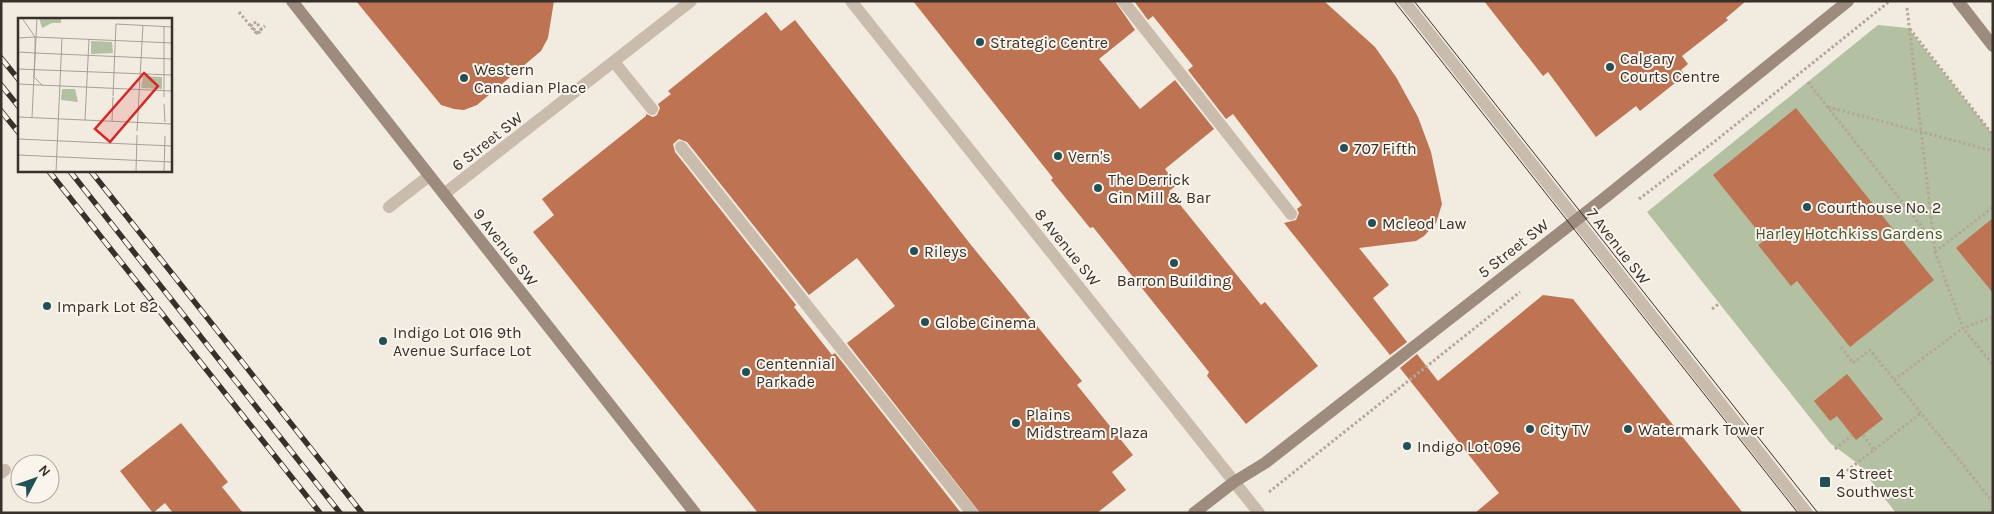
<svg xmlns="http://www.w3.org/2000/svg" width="1994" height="514" font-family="Karla,sans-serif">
<rect width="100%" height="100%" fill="#f2ebe0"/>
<!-- green -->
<path fill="#b3c0a1" d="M1878 25 1908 28 1993 135V513H1896L1857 463 1830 443 1647 212Z"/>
<!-- building -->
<path fill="#be7352" d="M356 1H554L548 38 541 51 477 105 464 110 454 109 441 105Z
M913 1H1115L1135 30 1099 59 1140 109 1175 80 1214 129 1165 169 1177 185 1169 191 1261 305 1265 302 1318 366 1246 424 1207 376 1209 372 1093 227 1090 228 1051 180 1053 178Z
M1134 1H1324L1375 47 1396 77 1418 117 1431 152 1442 204 1436 223 1424 236 1416 241 1359 248 1389 285 1373 298 1407 342 1390 355 1284 223 1296 220 1299 213 1297 209 1302 205 1233 114 1226 119 1188 70 1193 66 1153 16 1148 20Z
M1484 1H1746L1726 18 1728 20 1682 56 1688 64 1681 70 1685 75 1640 111 1636 106 1596 137 1548 72 1543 76Z
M766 12 781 31 795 20 971 245 1082 381 1077 385 1133 455 1112 472 1126 490 1097 513H980L847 343 895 306 857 258 809 295 687 142 679 139 673 144 675 152 796 305 794 307 832 355 835 353 961 513H758L533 232 554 215 542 199 646 116V114L653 117 657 115 660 108 658 104 671 94 668 91Z
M1796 108 1934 280 1850 347 1797 281 1791 286 1758 245 1765 240 1713 175Z
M1993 218V293L1956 248Z
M1543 295 1573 299 1743 513H1475L1499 493 1400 368 1417 354 1438 381Z
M1847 374 1883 419 1856 440 1837 416 1830 421 1814 401Z
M181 423 228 482 222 487 243 513H173L165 503 153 513 120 471Z"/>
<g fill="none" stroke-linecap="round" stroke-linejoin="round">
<!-- path -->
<path stroke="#b5a697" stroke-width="3" stroke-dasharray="2.5 2.5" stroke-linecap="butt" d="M1907 8 1935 252 1963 328 1993 365
M256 22 251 25 257 33 265 26
M1910 29 1993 135
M1808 82 1933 241
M1828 107 1993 151
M1639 199 1714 142 1890 1
M1935 252 1993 207
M1712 309 1720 303
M1841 347 1853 363 1870 350 1993 502
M1894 380 1963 328 1993 317
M1863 435 1874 450
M1835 449 1852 435
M1843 474 1921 413
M1269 492 1520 292"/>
<!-- service -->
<path stroke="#c9bcac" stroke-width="12" d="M1123 1 1291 214
M1404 1 1807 513
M614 62 652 109
M681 147 972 513
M389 207 429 176
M1 473 5 470"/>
<!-- minor -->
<path stroke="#c9bcac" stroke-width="12" d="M851 1 1259 513"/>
<!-- tertiary -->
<path stroke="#c9bcac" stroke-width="12" d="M444 194 691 1"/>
<!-- secondary -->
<path stroke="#9d8b7e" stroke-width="12" d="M292 1 695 513
M1958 1 1993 46
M1194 513 1234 482 1265 463 1607 196 1848 1"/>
<!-- tram -->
<path stroke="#38302b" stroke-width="1" d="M1394 1 1798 513
M1414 1 1818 513"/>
<defs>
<path id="rail" d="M1 58 19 80
M1 85 19 107
M1 111 19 133
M48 170 320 513
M69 170 340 513
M90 170 362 513"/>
</defs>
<!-- rail casing -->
<use href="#rail" stroke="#38302b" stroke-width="5.5"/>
<!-- rail -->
<use href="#rail" stroke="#f9f4ec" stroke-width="4" stroke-dasharray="11" stroke-linecap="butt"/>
<!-- path-bridge -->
<path stroke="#b5a697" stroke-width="3" stroke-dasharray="2.5 2.5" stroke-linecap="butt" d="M239 12 257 34 262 30 256 22"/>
</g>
<!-- markers -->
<g fill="#235057" stroke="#f9f4ec" stroke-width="2">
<circle cx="980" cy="42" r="5"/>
<circle cx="1610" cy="67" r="5"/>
<circle cx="464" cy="78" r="5"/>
<circle cx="1344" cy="148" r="5"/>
<circle cx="1058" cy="156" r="5"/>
<circle cx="1098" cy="188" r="5"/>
<circle cx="1807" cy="207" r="5"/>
<circle cx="1372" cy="223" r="5"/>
<circle cx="914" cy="251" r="5"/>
<circle cx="1174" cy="263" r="5"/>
<circle cx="47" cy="306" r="5"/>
<circle cx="925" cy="322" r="5"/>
<circle cx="383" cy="341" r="5"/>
<circle cx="746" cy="372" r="5"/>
<circle cx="1016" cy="423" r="5"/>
<circle cx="1530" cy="429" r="5"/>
<circle cx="1628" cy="429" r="5"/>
<circle cx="1407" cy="446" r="5"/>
<rect x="1819" y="476" width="12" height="12" rx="2.5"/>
</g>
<g text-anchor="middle" stroke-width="4" stroke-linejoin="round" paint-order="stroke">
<!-- poi labels -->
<g font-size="16" fill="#38302b" stroke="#f9f4ec" text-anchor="start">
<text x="990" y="48">Strategic Centre</text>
<text x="1620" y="64">Calgary<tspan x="1620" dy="18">Courts Centre</tspan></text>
<text x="474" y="75">Western<tspan x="474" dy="18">Canadian Place</tspan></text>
<text x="1354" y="154">707 Fifth</text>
<text x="1068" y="162">Vern's</text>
<text x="1108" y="185">The Derrick<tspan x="1108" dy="18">Gin Mill &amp; Bar</tspan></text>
<text x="1817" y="213">Courthouse No. 2</text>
<text x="1382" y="229">Mcleod Law</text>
<text x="924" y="257">Rileys</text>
<text x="1174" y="286" text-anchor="middle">Barron Building</text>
<text x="57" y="312">Impark Lot 82</text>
<text x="935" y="328">Globe Cinema</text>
<text x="393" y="338">Indigo Lot 016 9th<tspan x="393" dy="18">Avenue Surface Lot</tspan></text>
<text x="756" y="369">Centennial<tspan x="756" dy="18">Parkade</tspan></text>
<text x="1026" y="420">Plains<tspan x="1026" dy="18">Midstream Plaza</tspan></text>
<text x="1540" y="435">City TV</text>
<text x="1638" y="435">Watermark Tower</text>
<text x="1417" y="452">Indigo Lot 096</text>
<text x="1836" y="479">4 Street<tspan x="1836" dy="18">Southwest</tspan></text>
</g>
<!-- street labels -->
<g font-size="16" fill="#38302b" stroke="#f9f4ec">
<text transform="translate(487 141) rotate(-38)" y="6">6 Street SW</text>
<text transform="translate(1619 246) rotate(52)" y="6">7 Avenue SW</text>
<text transform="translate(506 247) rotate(52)" y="6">9 Avenue SW</text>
<text transform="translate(1068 247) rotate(51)" y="6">8 Avenue SW</text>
<text transform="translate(1513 248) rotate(-38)" y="6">5 Street SW</text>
</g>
<!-- park labels -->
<g font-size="16" fill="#455530" stroke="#f9f4ec">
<text x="1849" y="239">Harley Hotchkiss Gardens</text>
</g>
</g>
<!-- overview -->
<g transform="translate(18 18)">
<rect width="154" height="154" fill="#f2ebe0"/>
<path d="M21 0H43V5H34L24 10ZM73 23 94 24 95 35 73 36ZM125 58 144 59V71L123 70ZM44 71H57L60 84 43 82Z" fill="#b3c0a1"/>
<path fill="none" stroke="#a8a098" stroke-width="1" d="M4 0 17 19V35L154 41M19 0 16 59 25 68M146 8V24M17 19 154 25M0 20 17 19M124 24 125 7M146 24V79M0 34 17 35 14 100M0 51 154 57M0 66 154 73M95 78 98 6 154 9M146 86 147 104M0 99 154 106M67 102 71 21M94 103 95 79M119 113 124 24M0 121 154 128M0 137 154 144M38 154 44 20M118 154 119 117M146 154 147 118"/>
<path fill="#d62828" fill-opacity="0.15" stroke="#d62828" stroke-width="2.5" d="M126 55 140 68 92 124 77 111Z"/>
<rect width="154" height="154" fill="none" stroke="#38302b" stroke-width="2.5"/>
</g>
<!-- border -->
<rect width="1994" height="514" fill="none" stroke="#38302b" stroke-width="5"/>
<!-- north arrow -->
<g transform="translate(35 479) rotate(49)"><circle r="24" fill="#f9f4ec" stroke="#aca69f"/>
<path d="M0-4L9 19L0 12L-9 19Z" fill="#235057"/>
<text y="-8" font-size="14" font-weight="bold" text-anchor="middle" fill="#38302b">N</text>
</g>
</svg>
